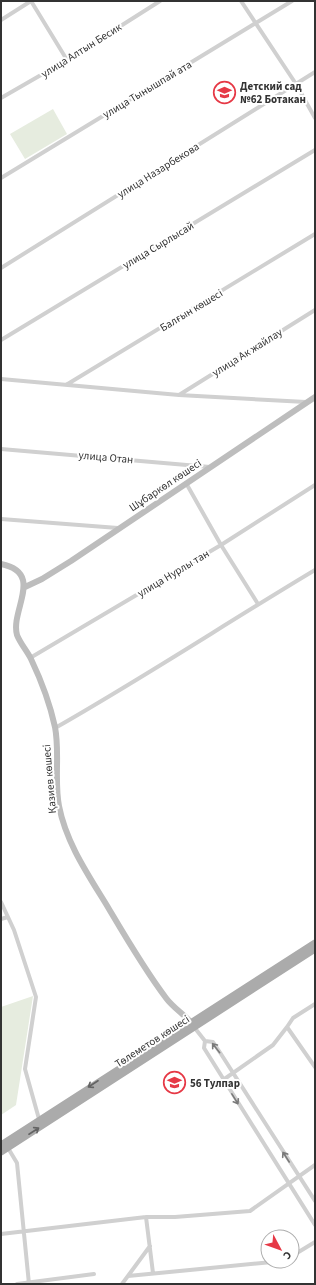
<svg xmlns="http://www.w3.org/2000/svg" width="316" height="1285" font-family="'Source Sans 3',sans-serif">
<rect width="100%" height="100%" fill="#fff"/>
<!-- green -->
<path fill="#e6ecdf" d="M53 109 67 134 25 159 10 134Z
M33 996 16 1105 1 1115V1007Z"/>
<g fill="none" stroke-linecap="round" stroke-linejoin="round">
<!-- street -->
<path stroke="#d0d0d0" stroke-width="4" d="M31 1 67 60
M241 1 296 84 315 118
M1 20 31 1
M1 98 67 60 160 1
M1 178 292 1
M1 268 315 72
M1 340 315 150
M1 379 179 395 306 402
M66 385 315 234
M179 395 315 310
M1 449 210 467
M186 483 221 545 258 604
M1 519 118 528
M30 658 221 545 315 485
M55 728C143 678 228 622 315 570
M1 902 14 930 36 997 25 1069 39 1119
M1 919 8 917
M194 1027 205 1041 204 1048 315 1225
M287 1027 293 1018 315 1004
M205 1041 213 1042 221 1054 315 1201
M223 1080 273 1045 287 1027 315 1067
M8 1148 17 1163 29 1284
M146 1217 153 1273
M1 1234 146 1217H175L250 1211 315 1165
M292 1256 315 1242
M128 1276 283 1261
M17 1284 94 1274
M122 1284 150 1246"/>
<!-- secondary -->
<path stroke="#bdbdbd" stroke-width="6" d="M1 564C45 573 10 610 17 635 20 643 27 651 31 659 41 680 50 704 55 727 60 753 54 780 59 806 66 842 87 873 106 904 125 936 144 969 166 998 174 1009 186 1015 194 1026
M25 587 42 579 71 561 315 397"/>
<!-- primary -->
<path stroke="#ababab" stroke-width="7" d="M1 1145 315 943
M1 1152 315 949"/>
</g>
<!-- one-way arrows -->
<defs><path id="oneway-shaft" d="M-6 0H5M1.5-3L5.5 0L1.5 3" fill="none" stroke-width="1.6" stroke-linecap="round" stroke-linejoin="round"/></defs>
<g stroke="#7a7a7a">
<use href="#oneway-shaft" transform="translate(216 1048) rotate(-128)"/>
<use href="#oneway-shaft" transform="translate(235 1099) rotate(58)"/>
<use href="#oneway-shaft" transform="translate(286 1157) rotate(-123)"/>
</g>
<g stroke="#636363">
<use href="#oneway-shaft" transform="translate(93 1084) rotate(147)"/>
<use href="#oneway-shaft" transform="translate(34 1131) rotate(-33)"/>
</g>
<!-- icons -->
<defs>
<symbol id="school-ring" viewBox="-11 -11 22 22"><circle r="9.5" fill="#fff" stroke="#e63946" stroke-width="1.5"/><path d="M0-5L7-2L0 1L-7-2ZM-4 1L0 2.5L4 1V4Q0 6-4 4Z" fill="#e63946"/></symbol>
</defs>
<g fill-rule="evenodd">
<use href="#school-ring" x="212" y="80" width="25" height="25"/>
<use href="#school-ring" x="162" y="1070" width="25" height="25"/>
</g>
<g text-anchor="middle" stroke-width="4" stroke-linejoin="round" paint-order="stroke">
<!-- street labels -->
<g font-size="11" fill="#333" stroke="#fff">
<text transform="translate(81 50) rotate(-32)" y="4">улица Алтын Бесик</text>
<text transform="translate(147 89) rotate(-31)" y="4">улица Тынышпай ата</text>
<text transform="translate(158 170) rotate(-32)" y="4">улица Назарбекова</text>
<text transform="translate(158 245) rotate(-31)" y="4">улица Сырлысай</text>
<text transform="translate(191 310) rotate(-31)" y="4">Балғын көшесі</text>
<text transform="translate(247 352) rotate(-32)" y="4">улица Ак жайлау</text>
<text transform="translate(106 457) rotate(5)" y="4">улица Отан</text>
<text transform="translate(165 485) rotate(-34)" y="4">Шұбаркөл көшесі</text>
<text transform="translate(173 573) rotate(-31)" y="4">улица Нурлы тан</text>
<text transform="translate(49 779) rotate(-95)" y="4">Қазиев көшесі</text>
<text transform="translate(152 1041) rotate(-33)" y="4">Төлеметов көшесі</text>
</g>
<!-- poi labels -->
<g font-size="11" font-weight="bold" fill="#333" stroke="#fff" text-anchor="start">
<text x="240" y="90">Детский сад<tspan x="240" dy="13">№62 Ботакан</tspan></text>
<text x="190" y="1087">56 Тулпар</text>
</g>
</g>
<!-- border -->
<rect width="316" height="1285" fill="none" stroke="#333333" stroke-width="4"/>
<!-- north arrow -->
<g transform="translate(280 1249) rotate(131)"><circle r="19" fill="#ffffff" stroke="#adadad"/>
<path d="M0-3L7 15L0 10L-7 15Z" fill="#e63946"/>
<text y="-6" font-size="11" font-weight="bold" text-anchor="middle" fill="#333333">С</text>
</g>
</svg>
